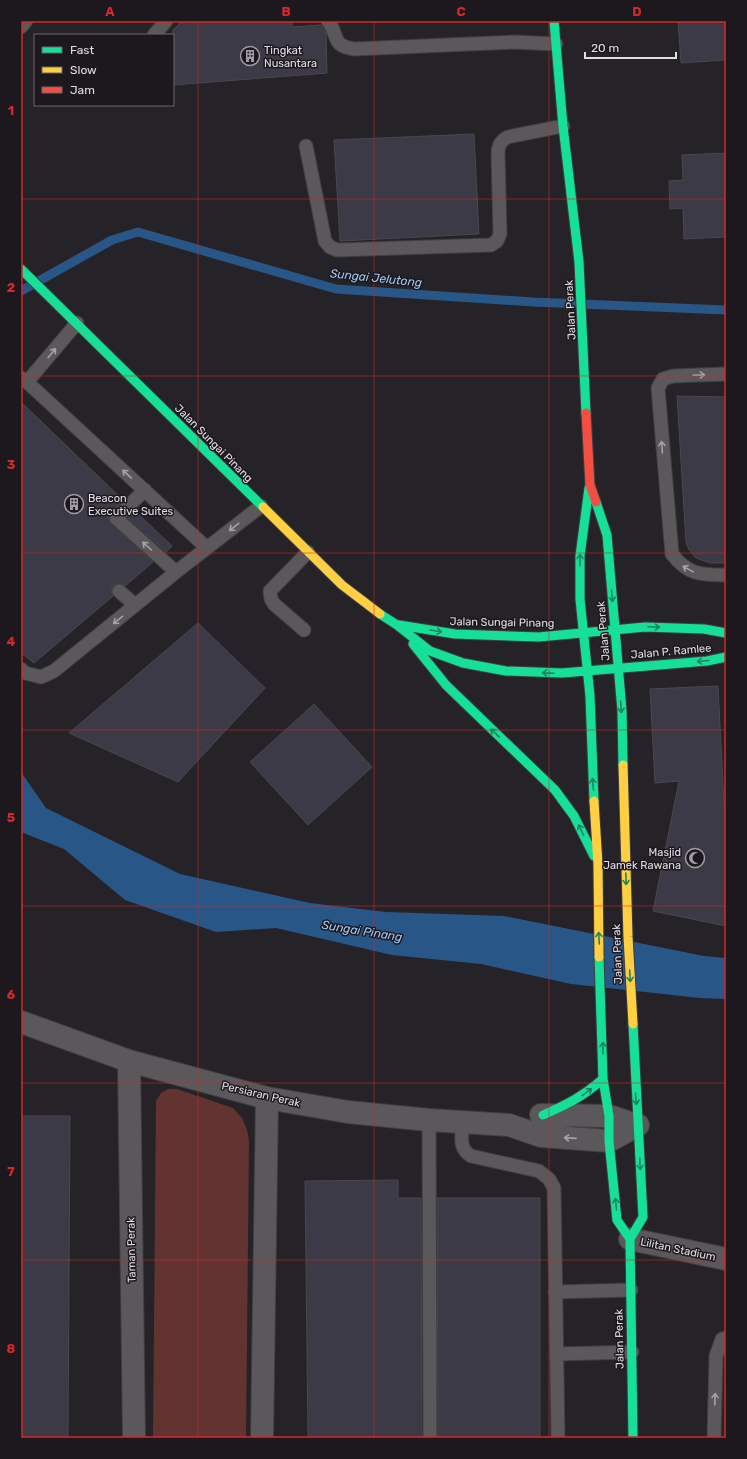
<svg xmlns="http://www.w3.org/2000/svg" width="747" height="1459" font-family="Rubik,sans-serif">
<rect width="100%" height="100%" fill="#252327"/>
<!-- green -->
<path fill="#633332" d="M168 1089H177L233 1108 242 1118 247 1130 249 1141 246 1438H153L156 1101 161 1093Z"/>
<!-- water -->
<path fill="#275687" d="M21 772 46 808 180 874 310 903 386 912 504 916 704 956 726 958V999L700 998 571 984 481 964 392 955 276 928 216 932 125 900 64 849 21 832Z"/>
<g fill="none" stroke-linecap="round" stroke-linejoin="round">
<!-- stream -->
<path stroke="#275687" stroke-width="9" d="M21 291 112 240 138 232 336 289 533 302 726 310"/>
</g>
<!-- building -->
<path fill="#3c3a46" stroke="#49484c" d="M182 21H292V27L321 25 326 33 327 73 173 85V30Z
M678 21H726V60L681 63Z
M474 134 479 234 340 241 334 140Z
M726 153V237L684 239 683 208 670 209 669 181 683 180 682 155Z
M677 396 726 397V563H710L696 558 689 550 686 542Z
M21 402 123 500 110 513 108 516 109 521 153 562 125 586 120 583 113 585 111 590 113 596 34 663 21 653Z
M135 511 172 546 166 552 128 518Z
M198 623 265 688 178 782 69 733Z
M718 686 724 805H726V926L653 911 679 781 655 783 650 689Z
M314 704 372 767 308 825 250 762Z
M21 1116H70L68 1438H21Z
M398 1180V1198H421L422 1438H308L305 1181Z
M437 1198H540V1438H438Z"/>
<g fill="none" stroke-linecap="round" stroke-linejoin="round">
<defs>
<path id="lane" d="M328 21C340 36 330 45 354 49L514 42 556 44
M21 27 26 21
M154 35 166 21
M306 146 325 241 330 247 337 250 491 245 497 241 500 234 498 154C498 146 500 141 508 137L563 126
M726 374 673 376 663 379 658 388 672 554C688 575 701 575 726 575
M21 378 27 382 207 548
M27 382 77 323
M145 490 116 518 176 572
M119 591 135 605
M304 630 274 604 271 599 270 591 308 552
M21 669 25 673 41 677 54 671 176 572 261 506
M429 1120 430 1438
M463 1122C462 1136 458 1148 471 1156L539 1171 549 1179 554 1188 558 1438
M555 1292 631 1290
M557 1354 632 1352
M714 1438 716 1356 722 1339 726 1338"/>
<path id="street" d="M21 1022 129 1061 267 1098 348 1112 429 1120 509 1125 541 1136 609 1141 638 1125
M129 1061 134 1438
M541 1115 609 1116 627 1122
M630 1239 726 1259
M262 1438 267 1098"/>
<path id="fast" d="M554 21 563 126 579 262 586 413
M21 269 263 507
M589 488 580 556V599L590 696 594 801
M596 502 607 535 622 711 623 765
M380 614 397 625 430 651 463 663 506 671 562 673 707 661 726 657
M399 625 455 634 539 637 645 627 704 629 726 633
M413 644 446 685 555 790 574 816 594 856
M599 957 603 1079 609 1116V1141L617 1220 630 1239
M633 1024 643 1217 630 1239 633 1438
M543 1115C568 1104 582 1097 603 1079"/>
<path id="slow" d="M263 507 342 585 380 614
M623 765 628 937 633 1024
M594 801 598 865 599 957"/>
<path id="jam" d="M586 413 590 485 596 502"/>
</defs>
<!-- lane casing -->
<use href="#lane" stroke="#403f41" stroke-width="15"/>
<!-- street casing -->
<use href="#street" stroke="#403f41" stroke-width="24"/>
<!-- fast casing -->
<use href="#fast" stroke="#403f41" stroke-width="11"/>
<!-- slow casing -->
<use href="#slow" stroke="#403f41" stroke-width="11"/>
<!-- jam casing -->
<use href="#jam" stroke="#403f41" stroke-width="11"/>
<!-- lane -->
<use href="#lane" stroke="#5a585b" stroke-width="13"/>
<!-- street -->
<use href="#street" stroke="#5a585b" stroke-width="22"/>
<!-- fast -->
<use href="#fast" stroke="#16e098" stroke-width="9"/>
<!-- slow -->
<use href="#slow" stroke="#ffcf43" stroke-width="9"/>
<!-- jam -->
<use href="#jam" stroke="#f24e42" stroke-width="9"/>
</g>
<!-- one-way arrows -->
<defs><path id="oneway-shaft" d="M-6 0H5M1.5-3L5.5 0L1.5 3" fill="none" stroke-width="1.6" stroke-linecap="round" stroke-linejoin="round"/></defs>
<g stroke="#a4a2a5">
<use href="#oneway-shaft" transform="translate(52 353) rotate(-50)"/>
<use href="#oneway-shaft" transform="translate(699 375) rotate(-2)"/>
<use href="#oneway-shaft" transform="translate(662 447) rotate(-94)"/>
<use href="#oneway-shaft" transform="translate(127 474) rotate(-137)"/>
<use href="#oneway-shaft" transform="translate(234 527) rotate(142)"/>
<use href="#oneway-shaft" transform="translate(147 546) rotate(-138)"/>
<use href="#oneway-shaft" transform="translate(688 569) rotate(-151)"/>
<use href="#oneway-shaft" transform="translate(118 620) rotate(141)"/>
<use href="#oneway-shaft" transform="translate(570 1138) rotate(-176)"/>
<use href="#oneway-shaft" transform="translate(715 1399) rotate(-88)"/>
</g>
<g stroke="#198661">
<use href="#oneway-shaft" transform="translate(580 560) rotate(-89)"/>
<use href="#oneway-shaft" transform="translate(612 596) rotate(85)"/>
<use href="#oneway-shaft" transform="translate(654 627) rotate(2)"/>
<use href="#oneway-shaft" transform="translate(436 631) rotate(9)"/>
<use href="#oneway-shaft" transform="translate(703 661) rotate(175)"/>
<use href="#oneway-shaft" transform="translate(548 673) rotate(-178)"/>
<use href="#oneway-shaft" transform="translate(621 707) rotate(86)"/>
<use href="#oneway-shaft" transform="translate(495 733) rotate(-136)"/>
<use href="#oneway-shaft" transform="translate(593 784) rotate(-94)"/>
<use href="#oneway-shaft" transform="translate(581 830) rotate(-116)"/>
<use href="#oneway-shaft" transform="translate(626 879) rotate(89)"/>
<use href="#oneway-shaft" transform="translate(599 938) rotate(-93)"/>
<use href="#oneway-shaft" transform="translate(630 976) rotate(87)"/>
<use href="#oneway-shaft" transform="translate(603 1048) rotate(-91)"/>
<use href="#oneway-shaft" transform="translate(587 1092) rotate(-37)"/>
<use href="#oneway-shaft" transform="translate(636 1099) rotate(86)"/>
<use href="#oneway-shaft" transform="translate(640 1164) rotate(87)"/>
<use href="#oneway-shaft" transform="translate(616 1204) rotate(-96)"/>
</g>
<!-- grid -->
<path fill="none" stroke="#d62828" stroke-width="1" stroke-opacity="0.55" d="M198 21V1438M374 21V1438M549 21V1438M21 199H726M21 376H726M21 553H726M21 730H726M21 906H726M21 1083H726M21 1260H726"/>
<!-- icons -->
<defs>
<symbol id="building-ring" viewBox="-11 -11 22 22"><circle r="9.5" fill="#1d181e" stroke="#9f9da1" stroke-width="1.5"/><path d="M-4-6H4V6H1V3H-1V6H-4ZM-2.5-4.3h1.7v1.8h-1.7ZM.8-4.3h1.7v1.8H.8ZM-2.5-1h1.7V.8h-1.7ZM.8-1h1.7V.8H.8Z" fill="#9f9da1"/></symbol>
<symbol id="mosque-ring" viewBox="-11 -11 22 22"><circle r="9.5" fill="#1d181e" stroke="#9f9da1" stroke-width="1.5"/><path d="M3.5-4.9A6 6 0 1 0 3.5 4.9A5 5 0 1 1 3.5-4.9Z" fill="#9f9da1"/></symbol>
</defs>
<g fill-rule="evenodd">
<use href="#building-ring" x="239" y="45" width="22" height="22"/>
<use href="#building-ring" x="63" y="493" width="22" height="22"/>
<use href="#mosque-ring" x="684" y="847" width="22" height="22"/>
</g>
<g text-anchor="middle" stroke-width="3" stroke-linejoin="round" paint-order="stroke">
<!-- poi labels -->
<g font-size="11" fill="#e1dee2" stroke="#1d181e" text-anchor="start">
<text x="264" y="54">Tingkat<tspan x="264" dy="13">Nusantara</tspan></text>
<text x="88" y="502">Beacon<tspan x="88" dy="13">Executive Suites</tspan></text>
<text x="681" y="856" text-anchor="end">Masjid<tspan x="681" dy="13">Jamek Rawana</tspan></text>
</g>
<!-- street labels -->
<g font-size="11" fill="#e1dee2" stroke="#1d181e">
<text transform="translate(570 310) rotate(-93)" y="4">Jalan Perak</text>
<text transform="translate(214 443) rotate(45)" y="4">Jalan Sungai Pinang</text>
<text transform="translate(502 622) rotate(1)" y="4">Jalan Sungai Pinang</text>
<text transform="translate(603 631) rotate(-95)" y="4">Jalan Perak</text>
<text transform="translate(671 651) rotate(-5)" y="4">Jalan P. Ramlee</text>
<text transform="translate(617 954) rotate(-92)" y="4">Jalan Perak</text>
<text transform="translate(261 1094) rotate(13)" y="4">Persiaran Perak</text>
<text transform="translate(678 1249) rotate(12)" y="4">Lilitan Stadium</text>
<text transform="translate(131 1250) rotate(-91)" y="4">Taman Perak</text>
<text transform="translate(619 1339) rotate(-91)" y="4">Jalan Perak</text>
</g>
<!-- water labels -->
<g font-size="12" font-style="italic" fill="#9fc9f8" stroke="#1d181e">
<text transform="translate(376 278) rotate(6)" y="4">Sungai Jelutong</text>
<text transform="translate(362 931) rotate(9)" y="4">Sungai Pinang</text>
</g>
</g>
<!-- border -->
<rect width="747" height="1459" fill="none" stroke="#1d181e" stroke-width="44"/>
<!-- legend -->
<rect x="34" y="34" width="140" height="72" fill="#1d181e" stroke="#6b676c"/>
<rect x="42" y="47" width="20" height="6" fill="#16e098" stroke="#6b676c"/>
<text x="70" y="54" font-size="12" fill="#e1dee2">Fast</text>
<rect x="42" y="67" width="20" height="6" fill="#ffcf43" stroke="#6b676c"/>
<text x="70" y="74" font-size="12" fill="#e1dee2">Slow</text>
<rect x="42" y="87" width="20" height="6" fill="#f24e42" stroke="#6b676c"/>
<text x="70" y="94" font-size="12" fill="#e1dee2">Jam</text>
<!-- scale -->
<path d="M585 52v6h91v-6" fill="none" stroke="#e1dee2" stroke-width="2"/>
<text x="591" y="52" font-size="12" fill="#e1dee2" stroke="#1d181e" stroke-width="3" paint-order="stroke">20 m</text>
<rect x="22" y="22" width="703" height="1415" fill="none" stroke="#d62828" stroke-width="1.5"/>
<g font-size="13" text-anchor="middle" font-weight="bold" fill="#d62828">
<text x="110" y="16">A</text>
<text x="286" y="16">B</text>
<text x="461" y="16">C</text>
<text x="637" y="16">D</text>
<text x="11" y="115">1</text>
<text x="11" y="292">2</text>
<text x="11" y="469">3</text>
<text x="11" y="646">4</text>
<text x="11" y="822">5</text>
<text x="11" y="999">6</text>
<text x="11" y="1176">7</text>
<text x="11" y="1353">8</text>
</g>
</svg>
